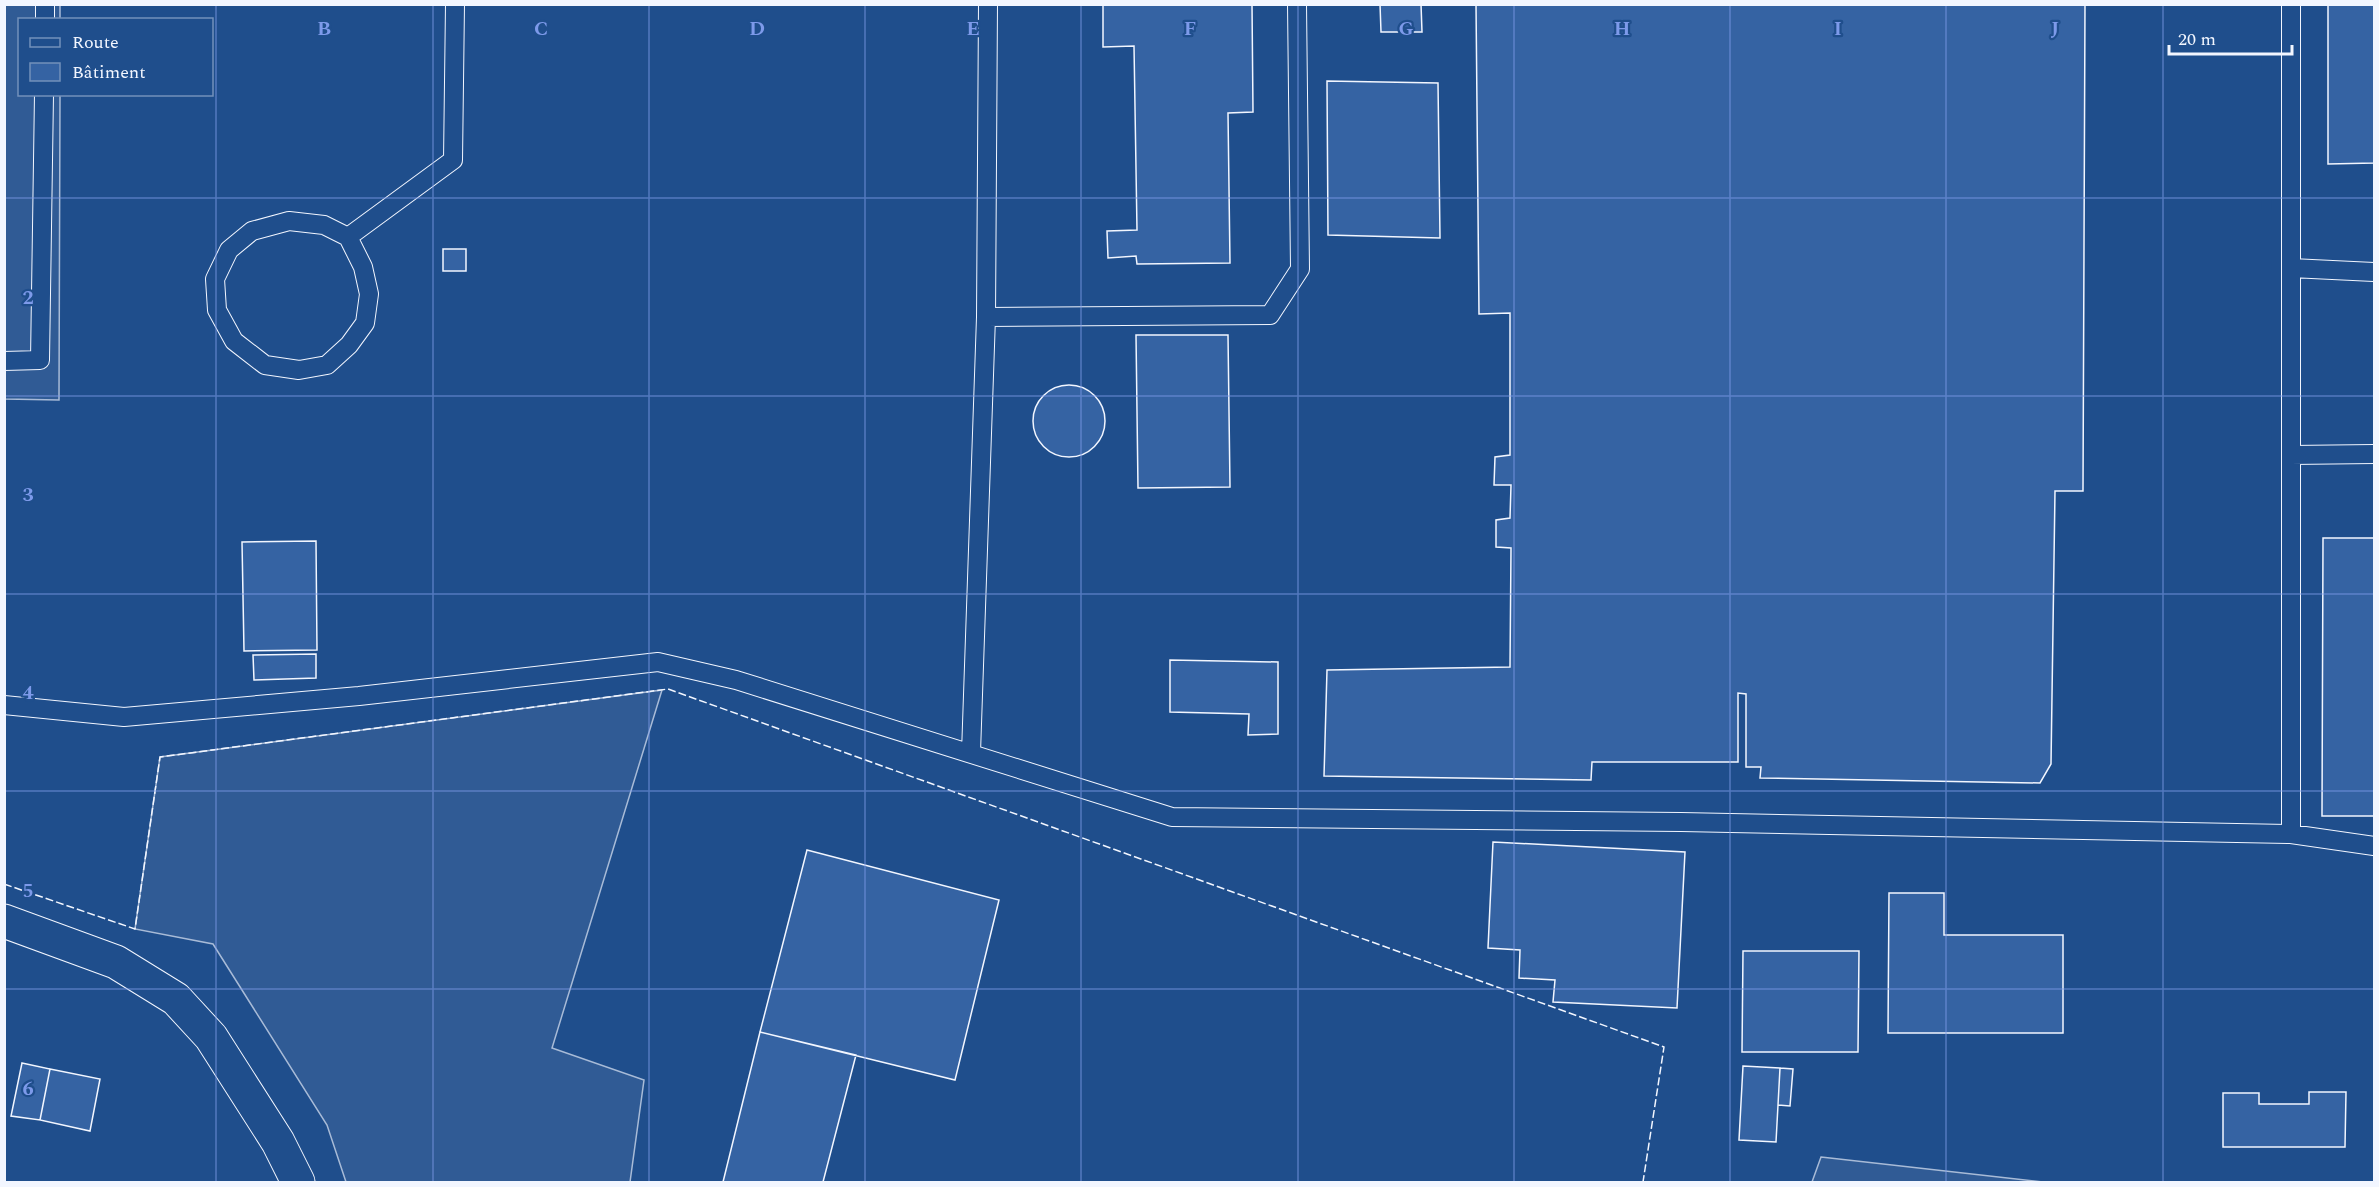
<svg xmlns="http://www.w3.org/2000/svg" width="2379" height="1187" font-family="Spectral,serif">
<rect width="100%" height="100%" fill="#1f4e8c"/>
<!-- built -->
<path fill="#305b95" stroke="#a8bbd7" stroke-width="1.5" d="M5 5H60V19L20 20V94L60 95 59 400 5 399Z
M662 690 552 1048 644 1080 630 1182H346L327 1125 213 944 135 929 160 757Z
M1821 1157 2043 1182H1812Z"/>
<!-- building -->
<path fill="#3563a3" stroke="#f2f6ff" stroke-width="1.5" d="M1103 4H1252L1253 112 1228 113 1230 263 1137 264 1136 256 1108 258 1107 231 1137 230 1134 46 1103 47Z
M1380 4H1421L1422 32H1381Z
M1476 4H2085L2083 491H2055L2051 764 2040 783 1760 778 1761 767H1746V694L1738 693V762H1592L1591 780 1324 776 1327 670 1510 667 1511 548 1496 547V520L1510 518 1511 485H1494L1495 457 1510 455V313L1479 314Z
M2328 4H2374V163L2328 164Z
M1327 81 1438 83 1440 238 1328 235Z
M443 249H466V271H443Z
M1136 335H1228L1230 487 1138 488Z
M1033 421a36 36 0 1 1 72 0a36 36 0 1 1-72 0Z
M2323 538H2374V816H2322Z
M316 541 317 650 244 651 242 542Z
M316 654V678L254 680 253 655Z
M1170 660 1278 662V734L1248 735 1249 714 1170 712Z
M1493 842 1685 852 1677 1008 1553 1002 1555 980 1519 978 1520 950 1488 948Z
M807 850 999 900 955 1080 760 1032Z
M1889 893H1944V935H2063V1033H1888Z
M1743 951H1859L1858 1052H1742Z
M760 1032 856 1055 823 1182H723Z
M22 1063 50 1069 40 1120 11 1116Z
M1743 1066 1780 1068 1776 1142 1739 1140Z
M1780 1068 1793 1069 1790 1106 1778 1105Z
M50 1069 100 1079 90 1131 40 1120Z
M2309 1092H2346L2345 1147H2223V1093H2259V1104H2309Z"/>
<g fill="none" stroke-linecap="round" stroke-linejoin="round">
<defs>
<path id="lane" d="M2291 4V834
M45 20V4
M289 221 324 225 348 237 363 267 369 294 365 323 349 345 327 365 299 370 265 365 234 341 217 310 215 279 229 250 252 231Z
M348 237 453 160 455 4
M2291 268 2374 272
M986 317 1270 315 1300 269 1297 4
M4 361 40 360 44 94
M2291 455 2374 454
M4 705 124 717 359 696 658 662 736 680 1172 817 1681 822 2291 834 2374 846
M971 753 986 317 988 4"/>
<path id="street" d="M4 921 116 962 176 999 211 1037 278 1142 298 1182"/>
</defs>
<!-- lane casing -->
<use href="#lane" stroke="#f2f6ff" stroke-width="20"/>
<!-- street casing -->
<use href="#street" stroke="#f2f6ff" stroke-width="35"/>
<!-- lane -->
<use href="#lane" stroke="#1f4e8c" stroke-width="18"/>
<!-- street -->
<use href="#street" stroke="#1f4e8c" stroke-width="33"/>
<!-- fence -->
<path stroke="#f2f6ff" stroke-width="1.5" stroke-dasharray="8 3" stroke-linecap="butt" d="M4 884 135 929 160 757 668 689 1664 1047 1643 1182"/>
</g>
<!-- grid -->
<path fill="none" stroke="#7d9aea" stroke-width="1.5" stroke-opacity="0.55" d="M216 4V1182M433 4V1182M649 4V1182M865 4V1182M1081 4V1182M1298 4V1182M1514 4V1182M1730 4V1182M1946 4V1182M2163 4V1182M4 198H2374M4 396H2374M4 594H2374M4 791H2374M4 989H2374"/>
<g font-size="20" text-anchor="middle" font-weight="bold" fill="#7d9aea" stroke="#1f4e8c" stroke-width="4.5" stroke-linejoin="round" paint-order="stroke">
<text x="324" y="35">B</text>
<text x="541" y="35">C</text>
<text x="757" y="35">D</text>
<text x="973" y="35">E</text>
<text x="1190" y="35">F</text>
<text x="1406" y="35">G</text>
<text x="1622" y="35">H</text>
<text x="1838" y="35">I</text>
<text x="2055" y="35">J</text>
<text x="28" y="304">2</text>
<text x="28" y="501">3</text>
<text x="28" y="699">4</text>
<text x="28" y="897">5</text>
<text x="28" y="1095">6</text>
</g>
<!-- border -->
<rect width="2379" height="1187" fill="none" stroke="#f2f6ff" stroke-width="12"/>
<!-- legend -->
<rect x="18" y="18" width="195" height="78" fill="#1f4e8c" stroke="#7391ba" stroke-width="1.5"/>
<rect x="30" y="38" width="30" height="9" fill="#1f4e8c" stroke="#7391ba" stroke-width="1.5"/>
<text x="72" y="48" font-size="18" fill="#f2f6ff">Route</text>
<rect x="30" y="63" width="30" height="18" fill="#3563a3" stroke="#7391ba" stroke-width="1.5"/>
<text x="72" y="78" font-size="18" fill="#f2f6ff">Bâtiment</text>
<!-- scale -->
<path d="M2169 45v9h123v-9" fill="none" stroke="#f2f6ff" stroke-width="3"/>
<text x="2178" y="45" font-size="18" fill="#f2f6ff" stroke="#1f4e8c" stroke-width="4.5" paint-order="stroke">20 m</text>
</svg>
